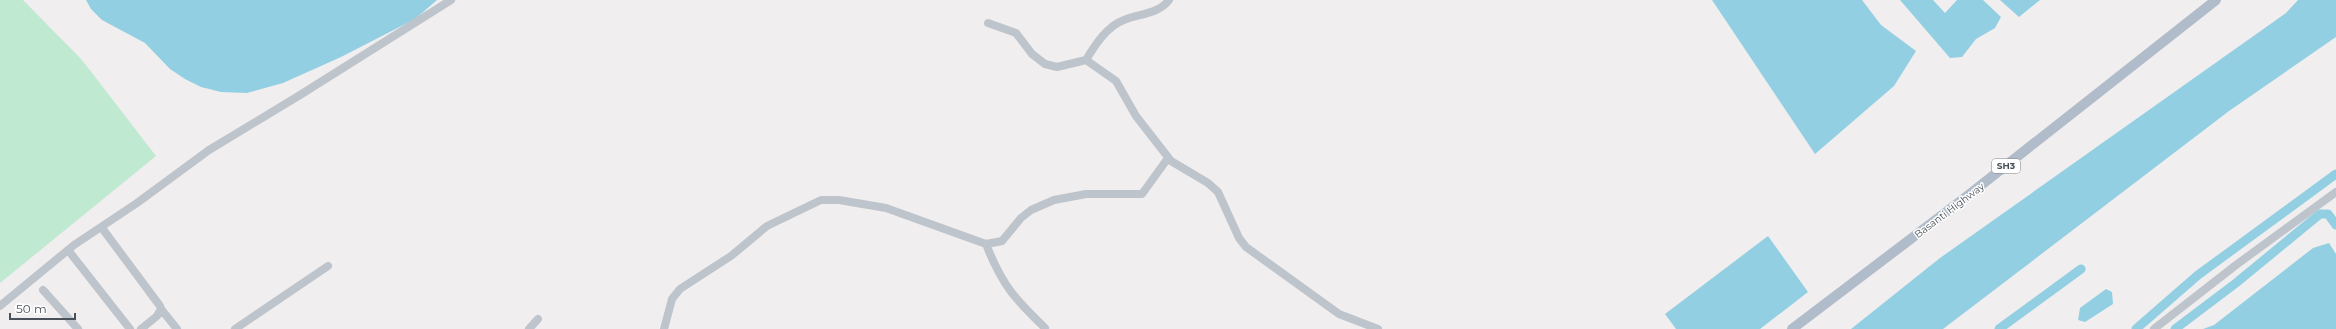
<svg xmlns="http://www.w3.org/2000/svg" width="2336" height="329" font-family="Montserrat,sans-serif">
<rect width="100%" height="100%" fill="#f0eeee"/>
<!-- green -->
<path fill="#c0e9d2" d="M0 0H23L82 60 156 156 0 283Z"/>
<!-- water -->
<path fill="#92cfe2" d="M86 0H437L415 19 341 57 283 83 247 93 221 92 201 87 185 79 170 69 145 43 102 20 91 9Z
M1712 0H1862L1881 25 1916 51 1894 86 1815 154Z
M1900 0H1933L1945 13 1957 0H1983L2001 17 1995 28 1976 39 1962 57 1950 58Z
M2000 0H2040L2019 17Z
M2298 0H2336V37L2229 111 1943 329H1851L1940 258 2286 13Z
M1768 236 1808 292 1760 329H1676L1665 314Z
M2329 243 2336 254V329H2203L2214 325 2313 248Z
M2106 289 2112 292 2113 304 2085 322 2078 320 2080 308Z"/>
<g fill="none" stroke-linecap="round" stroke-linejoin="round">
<!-- canal -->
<path stroke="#92cfe2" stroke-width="9" d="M1999 329 2081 269
M2136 329 2198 275 2336 174
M2175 329 2236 283 2320 214H2328L2336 225"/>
<!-- minor -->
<path stroke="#bec4cb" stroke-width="8" d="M988 23 1016 33 1032 54 1045 64 1057 67 1086 60 1116 81 1136 116 1171 161 1208 183 1218 192 1239 238 1246 247 1339 314 1378 329
M1086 60C1095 45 1107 26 1124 20 1138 14 1159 14 1169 0
M102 228 160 306 161 309 157 316 141 329
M986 244C1002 285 1014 298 1045 328
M68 250 130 329
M43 290 78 329
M0 306 74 245 137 203 209 150 300 95 451 0
M161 309 177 329
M235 329 328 266
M529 329 538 319
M664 329 672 299 680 289 731 256 767 226 821 200H839L886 208 986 244 1002 241 1021 218 1031 210 1054 200 1086 194H1142L1168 158
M2154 329 2236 265 2336 192"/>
<!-- major -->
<path stroke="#b0bcca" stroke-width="10" d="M1792 329 1966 197 2216 0"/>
</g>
<g text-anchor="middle" stroke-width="3" stroke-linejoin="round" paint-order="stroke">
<!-- shield labels -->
<rect fill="#fff" stroke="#7f848b" stroke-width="1" x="1992" y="159" width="28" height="14" rx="3"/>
<g font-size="9" font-weight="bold" fill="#485059">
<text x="2006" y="169">SH3</text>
</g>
<!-- street labels -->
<g font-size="10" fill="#485059" stroke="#fff">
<text transform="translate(1949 210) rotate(-37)" y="4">Basanti Highway</text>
</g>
</g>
<!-- scale -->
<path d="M10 313v6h65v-6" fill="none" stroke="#485059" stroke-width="2"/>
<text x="16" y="313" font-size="12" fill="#485059" stroke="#ffffff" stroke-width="3" paint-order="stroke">50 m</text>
</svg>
